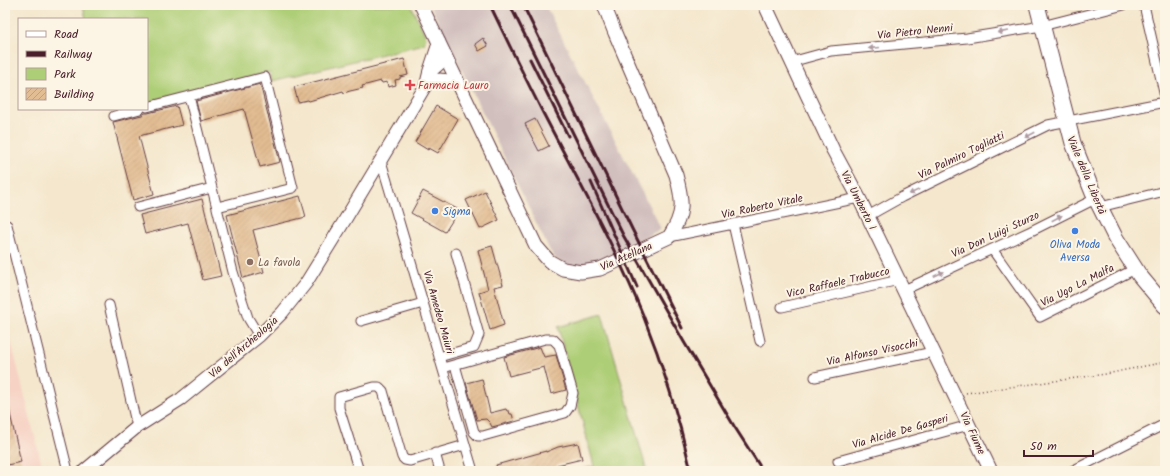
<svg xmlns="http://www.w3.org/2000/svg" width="1170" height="476" font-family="Kalam,sans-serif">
<defs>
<pattern id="building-hatch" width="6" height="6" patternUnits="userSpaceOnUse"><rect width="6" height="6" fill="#e2bc92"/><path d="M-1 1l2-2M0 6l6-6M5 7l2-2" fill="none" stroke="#c3a17e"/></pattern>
</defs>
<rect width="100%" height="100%" fill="#fcf5e5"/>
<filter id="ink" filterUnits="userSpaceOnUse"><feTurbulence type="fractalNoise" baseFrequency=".025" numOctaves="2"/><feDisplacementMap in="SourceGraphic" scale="8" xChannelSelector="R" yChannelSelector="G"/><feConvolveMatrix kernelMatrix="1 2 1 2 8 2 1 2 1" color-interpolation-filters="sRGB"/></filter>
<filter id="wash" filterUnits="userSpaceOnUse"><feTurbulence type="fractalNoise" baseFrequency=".012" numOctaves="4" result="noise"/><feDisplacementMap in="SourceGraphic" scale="16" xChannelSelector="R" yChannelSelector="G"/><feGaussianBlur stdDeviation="0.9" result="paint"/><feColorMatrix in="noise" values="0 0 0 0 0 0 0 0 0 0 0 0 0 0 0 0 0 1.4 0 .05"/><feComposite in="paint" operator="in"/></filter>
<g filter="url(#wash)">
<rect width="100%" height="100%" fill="#f4e7cd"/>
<!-- built -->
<path fill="#f6d2c4" d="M5 317 42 465 37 467V471H5Z"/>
<!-- railway -->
<path fill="#d1bfbe" d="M430 5H545L661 229 592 264 581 267 564 264 555 258 549 249Z"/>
<!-- green -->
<path fill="#adce76" stroke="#7c7650" d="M83 5H411L426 37 424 44 272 81 270 72 147 103V19H86Z
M602 314 647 471H576L594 466 558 327Z"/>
<g id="blocks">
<!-- building -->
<path fill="url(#building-hatch)" d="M483 38 488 46 479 51 475 44Z
M404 59 408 75 400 77V79L395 80 396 85 388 87 387 82 382 83 381 81 362 86 363 88 350 91 344 93 343 91 309 101 308 100 298 102 294 87Z
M260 84 280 162 260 167 244 109 201 121 196 101Z
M177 106 182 125 139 136 154 194 133 200 113 122 142 115 145 113H148Z
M436 106 458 119 438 153 429 148 428 150 415 142Z
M535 119 549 146 539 151 525 124Z
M423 191 459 210 445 232 411 213Z
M485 191 499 220 480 229 466 200Z
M300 196 306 217 253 230 264 272 243 278 227 215Z
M202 199 221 276 203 280 188 223 145 234 140 215Z
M492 246 503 285 494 287 504 325 490 330 479 292 488 289 478 250Z
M540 347 544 357 556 355 566 390 551 394 544 367 509 376 504 357Z
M482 379 490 413 506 409 507 411H509L510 414H512L514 421 492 427 490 423 486 419 477 420 466 383Z
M8 405 21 462 7 465 5 457V406Z
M578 443 582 459 557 465V469L542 471H498L496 465 546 451V452L558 447Z"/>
</g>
</g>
<g filter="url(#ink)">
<use href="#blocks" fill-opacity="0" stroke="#643d43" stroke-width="1"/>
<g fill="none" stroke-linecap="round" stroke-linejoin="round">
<defs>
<path id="minor" d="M1144 5 1165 97
M791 62 831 51 967 38 1042 26 1124 5
M189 96 233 272 248 318 259 336
M147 107 265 77 293 188 217 207
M114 116 140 109
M381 161 473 471
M138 207 212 188
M1100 207 1165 191
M868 216 902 197 1048 125 1165 102
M733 224 760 341
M7 225 68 471
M669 237 733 224 859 198
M992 249 1040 317 1135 269
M904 290 1031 231 1095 199
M109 305 137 427
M782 307 899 280
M361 321 423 303
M439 357 474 347 479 335 456 253
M443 368 545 339H553L559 345 573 393 570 406 565 413 483 436H478L474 432 455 365
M815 377 933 352
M435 453 440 471
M838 461 969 425
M359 471 339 408V397L374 387H379L383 391 402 457 405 460 410 461 465 445
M1072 471 1165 424"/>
<path id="tertiary" d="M429 72 439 42
M426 85C436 77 446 79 459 84
M84 471 137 427 181 399 259 336 282 313 306 283 340 228 426 85 429 73 446 58"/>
<path id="secondary" d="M421 5 536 246 549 261 563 269 581 272 600 269 669 237C685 213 683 201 676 175L615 33 604 5
M765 5 833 150 859 198 991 471"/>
<path id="primary" d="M1037 5 1073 143 1093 193 1115 237 1140 276 1165 306"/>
</defs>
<!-- minor casing -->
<use href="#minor" stroke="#643d43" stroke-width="11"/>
<!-- tertiary casing -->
<use href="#tertiary" stroke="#643d43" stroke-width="14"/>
<!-- secondary casing -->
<use href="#secondary" stroke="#643d43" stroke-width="15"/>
<!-- primary casing -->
<use href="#primary" stroke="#643d43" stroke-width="17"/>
<!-- path -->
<path stroke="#643d43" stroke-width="1.5" stroke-dasharray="1 3" stroke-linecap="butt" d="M966 393 1106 374 1165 362"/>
<!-- minor -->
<use href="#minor" stroke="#fff" stroke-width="9"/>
<!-- tertiary -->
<use href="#tertiary" stroke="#fff" stroke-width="12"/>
<!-- secondary -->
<use href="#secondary" stroke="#fff" stroke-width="13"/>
<!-- primary -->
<use href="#primary" stroke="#fff" stroke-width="15"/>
<!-- rail -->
<path stroke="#4a1f2b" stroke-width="3" d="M490 5C507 40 523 74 541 109 576 177 614 244 643 315 663 365 679 418 691 471
M510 5 623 235 684 342 734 426 763 471
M523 5 632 229 682 328
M530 59 568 136
M591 182 637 287"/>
</g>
<!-- one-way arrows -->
<defs><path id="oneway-solid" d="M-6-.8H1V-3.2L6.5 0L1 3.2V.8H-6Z"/></defs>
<g fill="#ae9aa0">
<use href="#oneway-solid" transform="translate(1003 32) rotate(171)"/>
<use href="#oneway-solid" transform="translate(874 48) rotate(175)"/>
<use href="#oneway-solid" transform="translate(1030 135) rotate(152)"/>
<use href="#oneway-solid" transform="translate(914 192) rotate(154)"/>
<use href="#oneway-solid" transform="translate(1057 218) rotate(-27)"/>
<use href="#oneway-solid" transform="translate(939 274) rotate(-24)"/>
</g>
</g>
<!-- markers -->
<path fill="#e0444e" stroke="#fcf5e5" stroke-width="1.5" d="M408 79h4v4h4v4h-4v4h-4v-4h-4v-4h4z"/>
<g fill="#3f7fe0" stroke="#fcf5e5" stroke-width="1.5">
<circle cx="435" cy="211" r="4"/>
<circle cx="1075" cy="231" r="4"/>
</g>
<circle fill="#8d6e63" stroke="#fcf5e5" stroke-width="1.5" cx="250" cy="262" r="4"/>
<g text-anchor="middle" stroke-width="4" stroke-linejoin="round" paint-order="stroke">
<!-- street labels -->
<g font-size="11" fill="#4a1f2b" stroke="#fcf5e5">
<text transform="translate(915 31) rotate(-6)" y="4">Via Pietro Nenni</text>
<text transform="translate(961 155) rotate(-26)" y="4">Via Palmiro Togliatti</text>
<text transform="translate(1087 175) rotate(67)" y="4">Viale della Libertà</text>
<text transform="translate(859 200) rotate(63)" y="4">Via Umberto I</text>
<text transform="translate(762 206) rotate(-12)" y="4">Via Roberto Vitale</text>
<text transform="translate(995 234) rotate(-25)" y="4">Via Don Luigi Sturzo</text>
<text transform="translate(626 256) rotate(-24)" y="4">Via Atellana</text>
<text transform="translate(838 282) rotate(-13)" y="4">Vico Raffaele Trabucco</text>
<text transform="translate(1077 285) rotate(-27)" y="4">Via Ugo La Malfa</text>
<text transform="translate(439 312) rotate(74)" y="4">Via Amedeo Maiuri</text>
<text transform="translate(243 347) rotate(-41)" y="4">Via dell'Archeologia</text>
<text transform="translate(872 352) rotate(-12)" y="4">Via Alfonso Visocchi</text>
<text transform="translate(900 431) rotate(-16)" y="4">Via Alcide De Gasperi</text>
<text transform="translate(973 433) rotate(65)" y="4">Via Fiume</text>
</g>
<!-- health labels -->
<g font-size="11" fill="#be3a42" stroke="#fcf5e5" text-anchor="start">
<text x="418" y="89">Farmacia Lauro</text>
</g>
<!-- shop labels -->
<g font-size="11" fill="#366cbe" stroke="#fcf5e5" text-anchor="start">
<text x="443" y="215">Sigma</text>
<text x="1075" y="248" text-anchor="middle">Oliva Moda<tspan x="1075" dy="13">Aversa</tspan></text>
</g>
<!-- education labels -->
<g font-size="11" fill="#785e54" stroke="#fcf5e5" text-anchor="start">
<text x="258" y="266">La favola</text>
</g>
</g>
<!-- margin -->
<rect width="1170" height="476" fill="none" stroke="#fcf5e5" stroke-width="20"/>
<!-- legend -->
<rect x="18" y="18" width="130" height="92" fill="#fcf5e5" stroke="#b59f9b"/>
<rect x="26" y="31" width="20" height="6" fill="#ffffff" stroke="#b59f9b"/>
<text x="54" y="38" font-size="12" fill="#4a1f2b">Road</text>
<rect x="26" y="51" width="20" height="6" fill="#4a1f2b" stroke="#b59f9b"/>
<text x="54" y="58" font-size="12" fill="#4a1f2b">Railway</text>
<rect x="26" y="68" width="20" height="12" fill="#adce76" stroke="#b59f9b"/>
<text x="54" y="78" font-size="12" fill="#4a1f2b">Park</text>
<rect x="26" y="88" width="20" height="12" fill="url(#building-hatch)" stroke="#b59f9b"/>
<text x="54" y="98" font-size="12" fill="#4a1f2b">Building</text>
<!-- scale -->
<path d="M1024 450v6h69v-6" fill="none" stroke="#4a1f2b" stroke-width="2"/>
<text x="1030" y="450" font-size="12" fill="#4a1f2b" stroke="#fcf5e5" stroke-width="3" paint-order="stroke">50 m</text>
</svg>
